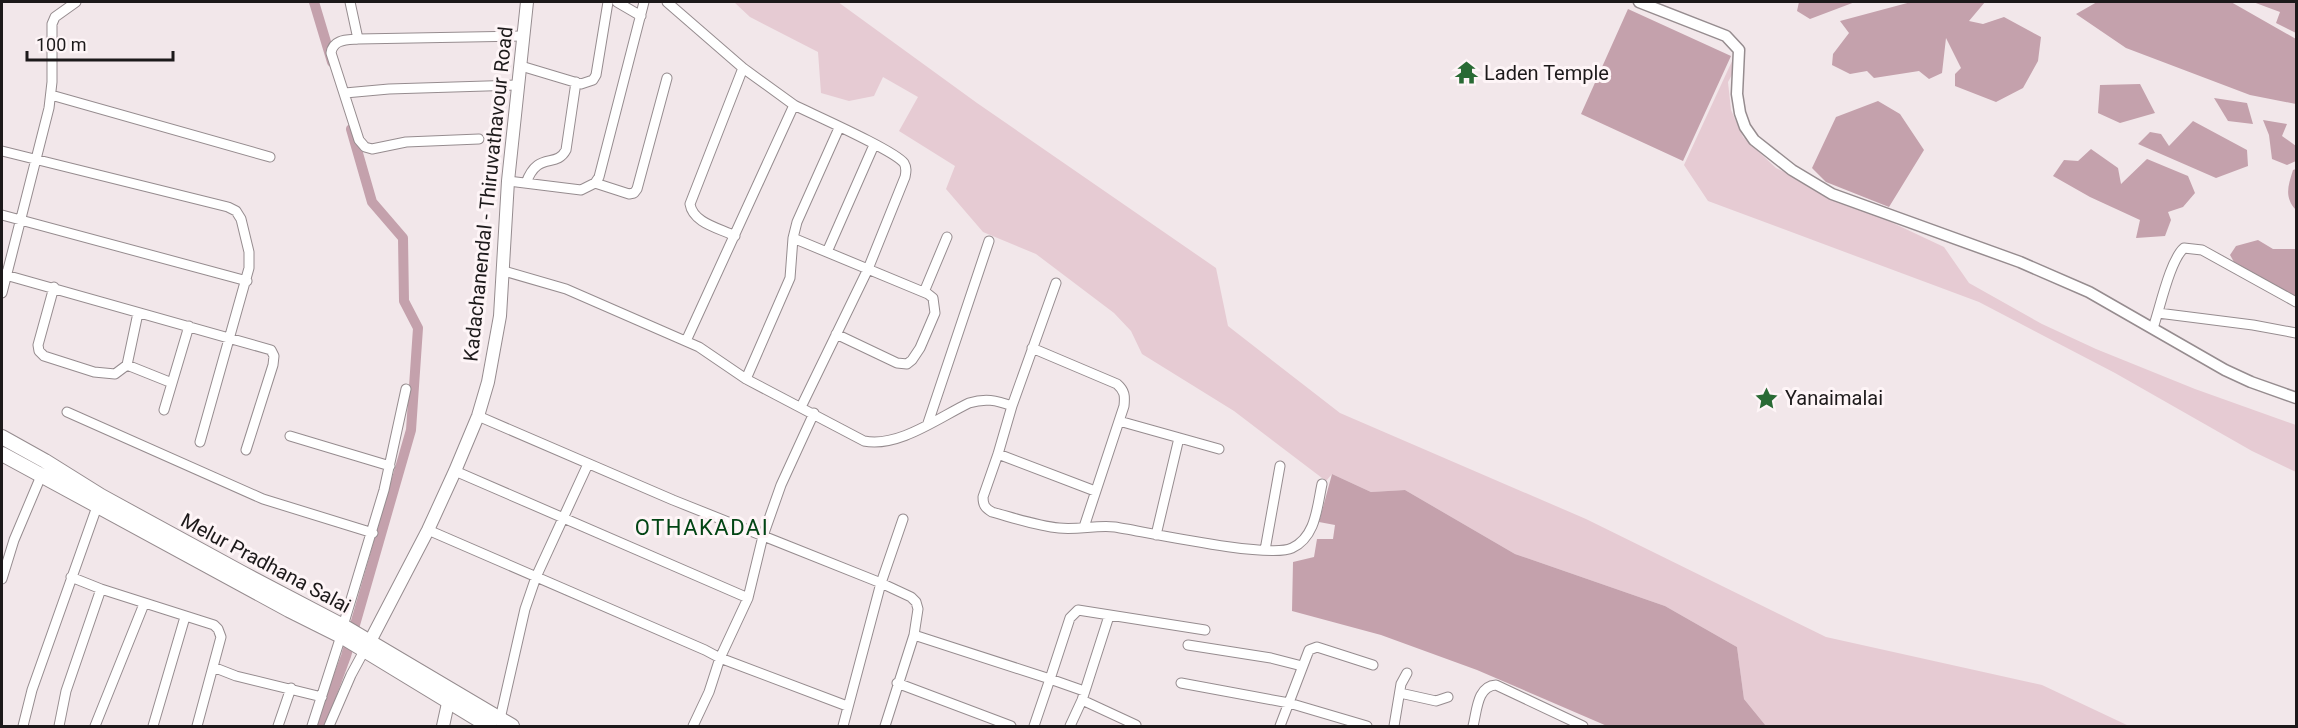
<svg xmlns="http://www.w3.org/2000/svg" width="2298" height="728" font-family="Roboto,sans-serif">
<rect width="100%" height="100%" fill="#f2e7ea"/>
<!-- green -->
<path fill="#e6cbd3" d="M734 2H838L977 103 1216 268 1228 326 1340 413 1586 519 1826 637 2042 685 2129 726H1766L1744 699 1737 647 1665 606 1515 554 1405 490 1371 492 1332 474 1326 481 1234 411 1142 354 1131 331 1114 313 1036 254 983 232 946 189 955 166 899 131 918 97 883 77 874 96 849 101 821 93 818 52 750 17Z
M1733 59 1736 60 1738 64 1728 82 1731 110 1743 137 1776 168 1944 247 1969 283 2042 324 2096 349 2195 389 2296 425V472L2252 451 2115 373 1979 302 1708 201 1684 165Z"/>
<!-- water -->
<path fill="#c4a1ac" d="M1799 2H1855L1810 19 1797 11Z
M1911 2H1985L1969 21 1983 24 2004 17 2041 37 2038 61 2023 88 1996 102 1955 86V74L1961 68 1946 38 1942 73 1929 79 1919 71 1874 78 1867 71 1850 74 1832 65 1833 54 1849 33 1840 21Z
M2097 2H2231L2296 39V104L2250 95 2126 48 2076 14Z
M2253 2H2296V33L2276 23 2280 12Z
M1628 9 1731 56 1683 161 1581 114Z
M2140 84 2155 113 2120 123 2098 113 2100 85Z
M2214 98 2247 103 2253 124 2228 121Z
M1878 101 1900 114 1924 150 1889 207 1826 182 1812 168 1836 117Z
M2263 120 2287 124 2282 136 2296 146V161L2287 165 2272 159 2269 135Z
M2193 121 2247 150 2248 166 2216 178 2138 144 2150 132 2161 134 2169 146Z
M2091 149 2118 168 2121 184 2147 159 2188 176 2195 193 2183 207 2168 212 2171 220 2165 236 2136 238 2140 220 2090 197 2053 176 2064 160 2078 161Z
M2296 169V210C2284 197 2288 186 2293 170Z
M2258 240 2273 249H2296V297L2234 262 2230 255 2236 246Z
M1332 474 1371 492 1405 490 1515 554 1665 606 1737 647 1744 699 1766 726H1607L1477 670 1381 635 1292 611 1293 562 1314 557 1317 539H1333L1335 525 1319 522Z"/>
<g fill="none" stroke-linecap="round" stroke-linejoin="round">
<!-- canal -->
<path stroke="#c4a1ac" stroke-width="10" d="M314 2 332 62
M320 726 346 656 411 430 418 328 404 301 403 238 372 202 351 129"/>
<defs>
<path id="minor" d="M350 2 358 39C347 40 333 39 331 53L359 140 365 147 372 149 406 142 479 139
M617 2 641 16
M667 2 743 68 690 204C693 223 719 228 735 236
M358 39 524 36
M521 66 581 84 593 80 596 75 608 2
M743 68 794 105
M345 93 389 89 519 85
M51 95 270 157
M2 151 228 207 236 211 241 219 249 252V268L200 442
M508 181 581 190 595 183 599 177 644 2
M526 183C538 150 556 169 566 150L576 82
M595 183 629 194 634 193 637 189 667 78
M2 215 247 281
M827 252 874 145
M504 271 566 289 699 347 746 379 864 441C898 448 938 418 969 403 985 398 996 400 1012 406L1056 283
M2 274 271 350 274 356 273 365 246 450
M54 287 38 345 39 351 44 356 94 372 115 374 127 365 138 313
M924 292 947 237
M2 293 49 108 52 82V24L55 17 76 2
M2158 313 2253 325 2296 333
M2153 328C2160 308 2170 260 2184 248L2202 250 2296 302
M836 334 897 363 907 364 912 360 920 348 935 313 933 298 928 294 793 238 797 222 839 128
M686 341 794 105C814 115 894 150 904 163 907 168 906 172 905 177L868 269 801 407
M1032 348 1117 384C1125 391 1125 396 1124 406L1084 527
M127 365 172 383
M746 379 790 278 793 238
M1012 406 998 454 983 497C983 505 985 508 992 512 1014 518 1037 526 1059 528 1078 530 1096 525 1115 527 1146 532 1270 559 1292 548 1316 537 1317 507 1322 484
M164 410 189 326
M67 412 263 499 373 533
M478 416 673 500 881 583 911 597 916 602 918 609 914 635 885 726
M1119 421 1219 449
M928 423 989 241
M290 436 390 466
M998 454 1095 491
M455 471 748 598 763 536 781 485 814 413
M428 530 705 650 720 658 847 706
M1156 535 1179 438
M1265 550 1280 466
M71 577 101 589 214 625 218 629 221 637 197 726
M2 579 14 540 41 476
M343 626 384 490 406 389
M914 635 1050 679 1070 618 1078 610 1205 630
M1188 645 1271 658 1302 666
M213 667 236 676 322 697
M897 683 1011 726
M1181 683 1289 703 1367 726
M1400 693 1436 701 1448 697
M1082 700 1136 725 1135 726
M500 719 525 609 536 577 588 464
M23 726 32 690 99 501
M59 726 66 691 101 589
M95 726 144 604
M153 726 185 617
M278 726 291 688
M312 726 341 636
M329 726 351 675 364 651
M693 726 709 692 720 658 748 598
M843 726 881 583 903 519
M1034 726 1050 679 1084 691
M1070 726 1082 700 1109 616
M1280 726 1309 650 1317 647 1373 665
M1394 726 1401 684 1407 673
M1473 726C1477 711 1477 686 1496 685L1583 726"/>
<path id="tertiary" d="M1639 2 1726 36 1739 50 1737 94 1740 113 1745 127 1754 140 1792 170 1832 194 2020 262 2089 292 2225 370 2251 382 2296 398"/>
<path id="secondary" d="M366 649 428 530 455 471 478 416 488 382 500 316 508 181 527 2
M443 726 450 694"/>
<path id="primary" d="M2 437 45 461 101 496 242 573 343 626 512 726
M2 454 289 610 341 636 489 726"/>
</defs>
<!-- minor casing -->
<use href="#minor" stroke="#968c8f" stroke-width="11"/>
<!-- tertiary casing -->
<use href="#tertiary" stroke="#968c8f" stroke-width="13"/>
<!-- secondary casing -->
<use href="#secondary" stroke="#968c8f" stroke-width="14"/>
<!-- primary casing -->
<use href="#primary" stroke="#968c8f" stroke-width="16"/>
<!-- minor -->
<use href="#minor" stroke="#fff" stroke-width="9"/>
<!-- tertiary -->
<use href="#tertiary" stroke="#fff" stroke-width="10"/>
<!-- secondary -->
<use href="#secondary" stroke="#fff" stroke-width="12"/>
<!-- primary -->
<use href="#primary" stroke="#fff" stroke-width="14"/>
</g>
<!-- icons -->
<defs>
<symbol id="temple-bare" viewBox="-9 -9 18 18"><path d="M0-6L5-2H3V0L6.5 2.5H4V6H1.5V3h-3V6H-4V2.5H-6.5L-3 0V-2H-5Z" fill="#296a34" stroke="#fef5f7" stroke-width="2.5" paint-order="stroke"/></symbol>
<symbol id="sight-bare" viewBox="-9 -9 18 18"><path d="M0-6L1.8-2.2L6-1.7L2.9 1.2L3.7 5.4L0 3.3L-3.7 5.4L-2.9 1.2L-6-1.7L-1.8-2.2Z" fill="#296a34" stroke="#fef5f7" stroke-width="2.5" paint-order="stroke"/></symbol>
</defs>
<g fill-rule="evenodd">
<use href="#temple-bare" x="1450" y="56" width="33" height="33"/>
<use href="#sight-bare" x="1750" y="382" width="33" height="33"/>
</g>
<g text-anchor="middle" stroke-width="6" stroke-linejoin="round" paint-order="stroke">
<!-- poi labels -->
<g font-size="20" fill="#1c191a" stroke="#fef5f7" text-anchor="start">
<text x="1484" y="80">Laden Temple</text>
<text x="1785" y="405">Yanaimalai</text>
</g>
<!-- street labels -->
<g font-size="20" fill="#1c191a" stroke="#fef5f7">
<text transform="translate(488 194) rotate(-84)" y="7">Kadachanendal - Thiruvathavour Road</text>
<text transform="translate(266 563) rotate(28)" y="7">Melur Pradhana Salai</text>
</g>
<!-- quarter labels -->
<g font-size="22" letter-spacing="1.5" fill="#024514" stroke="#fef5f7">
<text x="702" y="535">OTHAKADAI</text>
</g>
</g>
<!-- border -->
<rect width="2298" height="728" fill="none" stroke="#1c191a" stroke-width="6"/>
<!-- scale -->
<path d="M27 51v9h146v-9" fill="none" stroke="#1c191a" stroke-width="3"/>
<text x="36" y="51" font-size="18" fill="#1c191a" stroke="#fef5f7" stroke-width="4.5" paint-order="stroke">100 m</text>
</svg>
